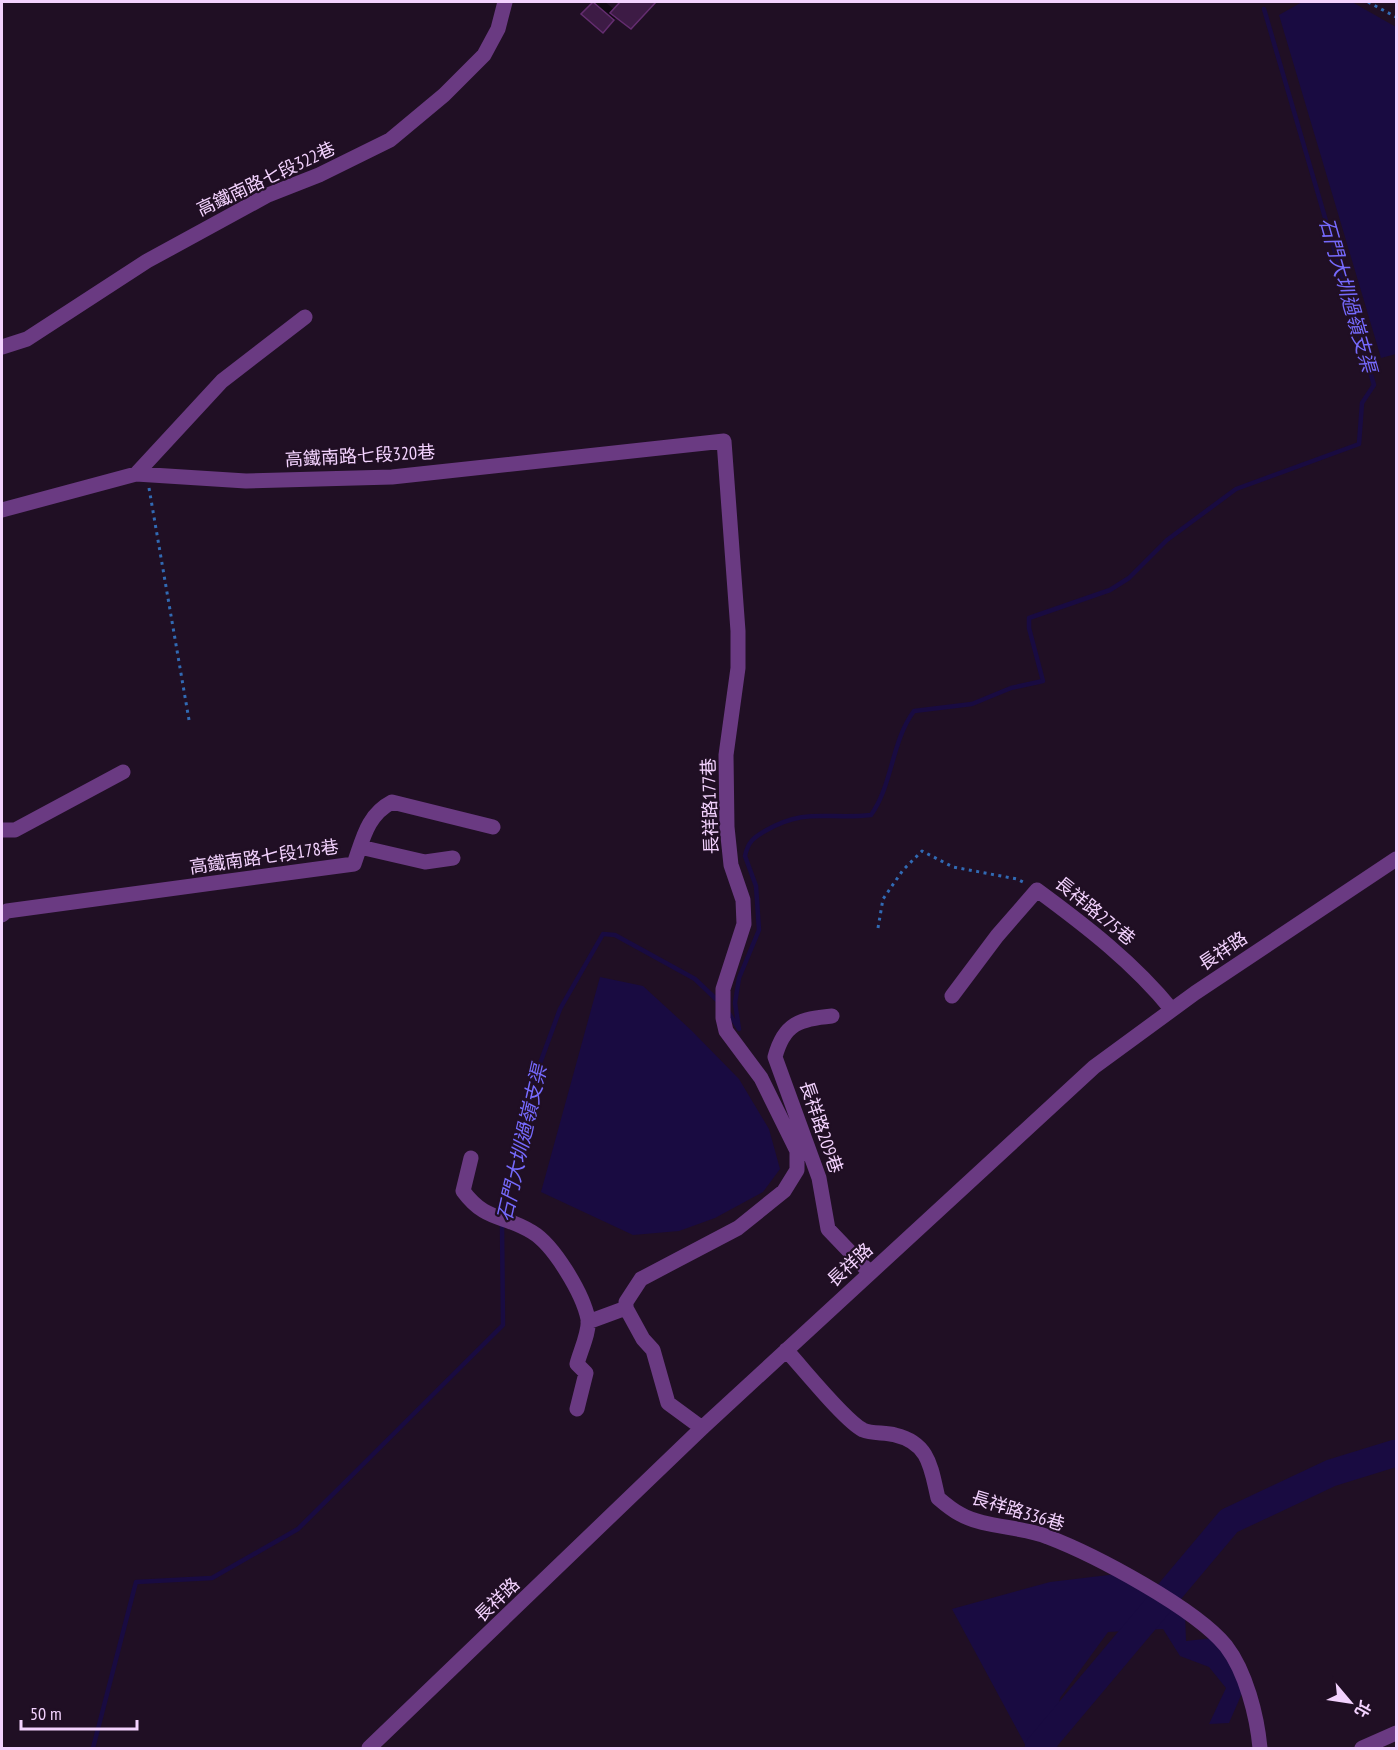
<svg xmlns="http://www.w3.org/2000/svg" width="1398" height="1750" font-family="'PT Sans Narrow','Noto Sans TC',sans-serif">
<rect width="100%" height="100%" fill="#200f24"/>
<!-- water -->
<path fill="#190b41" d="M1302 2H1352L1396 27V354L1381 358 1279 15Z
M600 977 643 986 691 1030 739 1079 769 1129 780 1169 763 1192 715 1218 679 1231 633 1235 541 1192Z
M1117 1574 1185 1613 1186 1641 1213 1638 1246 1684 1229 1723 1209 1724 1226 1688 1209 1667 1180 1656 1163 1629 1108 1632 1060 1698 1055 1740 1058 1748H1027L952 1609 1050 1582Z"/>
<!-- shadow -->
<path fill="#0007" d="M595 2H605L615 10 622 2H655L640 18 617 16 609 26 584 14Z"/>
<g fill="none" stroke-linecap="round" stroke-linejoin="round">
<!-- stream -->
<path stroke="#190b41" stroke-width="4.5" d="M728 1012 739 1029 735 1003 739 978 759 930 756 886 745 856C748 842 753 838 765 831 806 807 828 820 871 815 893 784 891 742 914 711L972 704 1011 688 1043 681 1029 628V618L1110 590 1129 578 1167 540 1236 489 1359 444 1362 403 1374 385 1264 9
M503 1215 531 1088 560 1009 603 934 615 935 695 979 718 1001
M93 1748 136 1582 212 1578 298 1529 503 1325 502 1223"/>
<!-- river -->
<path stroke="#190b41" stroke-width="27" d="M1038 1748 1229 1521 1331 1473 1396 1453"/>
</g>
<!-- building -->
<path fill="#3d1b45" stroke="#642d70" stroke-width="1.5" d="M593 2 614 20 603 33 581 14Z
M620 2H656L631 29 610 13Z"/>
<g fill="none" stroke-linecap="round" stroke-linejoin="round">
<!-- path -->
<path stroke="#316ab4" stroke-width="3" stroke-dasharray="3 4.5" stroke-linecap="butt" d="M1368 2 1396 17
M149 488 189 720
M878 928 883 899 903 870 922 851 953 867 1017 879 1025 883"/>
<!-- minor -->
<path stroke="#6a3a82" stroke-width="15" d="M2 347 27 339 147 261 268 195 319 175 390 140 444 95 484 55 498 29 505 2
M136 474 222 381 305 317
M2 510 136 474 246 481 392 477 724 441 738 631V668L726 755 727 827 731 865 743 900 744 924 723 989V1018L726 1031 761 1078 797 1151V1170L784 1191 738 1228 641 1279 626 1302V1308L643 1339 653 1350 668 1403 702 1428
M2 830H15L123 772
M360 847 425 862 453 858
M2 915 7 911 354 864C363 839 367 815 392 802L493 827
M952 996 997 936 1037 890C1086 926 1134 963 1172 1010
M832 1016C800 1019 784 1023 775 1057L819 1178 828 1229 870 1273
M471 1158 463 1191C486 1222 503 1214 532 1232 554 1245 583 1294 588 1319 590 1331 580 1352 577 1364L586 1373 577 1409
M588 1322 626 1308
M786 1350C803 1368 844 1420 863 1430 872 1434 886 1432 895 1435 930 1443 931 1469 938 1498 945 1504 952 1510 960 1514 984 1528 1022 1526 1048 1537 1095 1555 1195 1608 1226 1646 1246 1672 1257 1716 1260 1748
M369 1748 702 1428 1094 1067 1195 993 1396 859
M1362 1748 1396 1733"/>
</g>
<g text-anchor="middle" stroke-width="4.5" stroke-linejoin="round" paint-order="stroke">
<!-- street labels -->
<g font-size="18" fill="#f3d2fe" stroke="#200f24">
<text transform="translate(266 179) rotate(-25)" y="6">高鐵南路七段322巷</text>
<text transform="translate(360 456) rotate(-3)" y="6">高鐵南路七段320巷</text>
<text transform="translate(710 806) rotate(-92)" y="6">長祥路177巷</text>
<text transform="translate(264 857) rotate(-8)" y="6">高鐵南路七段178巷</text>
<text transform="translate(1095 911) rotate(39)" y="6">長祥路275巷</text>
<text transform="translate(1223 951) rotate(-34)" y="6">長祥路</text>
<text transform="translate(821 1127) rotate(71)" y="6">長祥路209巷</text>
<text transform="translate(850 1265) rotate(-43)" y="6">長祥路</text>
<text transform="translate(1018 1511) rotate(17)" y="6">長祥路336巷</text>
<text transform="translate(497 1600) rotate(-44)" y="6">長祥路</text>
</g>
<!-- water labels -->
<g font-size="20" font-style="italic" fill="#766afd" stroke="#200f24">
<text transform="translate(1348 295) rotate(74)" y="7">石門大圳過嶺支渠</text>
<text transform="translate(522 1143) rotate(-77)" y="7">石門大圳過嶺支渠</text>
</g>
</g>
<!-- border -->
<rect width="1398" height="1750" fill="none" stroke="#f3d2fe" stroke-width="6"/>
<!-- north arrow -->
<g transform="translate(1350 1702) rotate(119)" stroke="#200f24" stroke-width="4.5" paint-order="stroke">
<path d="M0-4.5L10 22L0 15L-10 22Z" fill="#f3d2fe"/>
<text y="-9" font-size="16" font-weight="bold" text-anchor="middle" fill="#f3d2fe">北</text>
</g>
<!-- scale -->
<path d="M21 1720v9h116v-9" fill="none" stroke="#f3d2fe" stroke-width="3"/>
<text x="30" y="1720" font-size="18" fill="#f3d2fe" stroke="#200f24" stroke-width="4.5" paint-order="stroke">50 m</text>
</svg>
